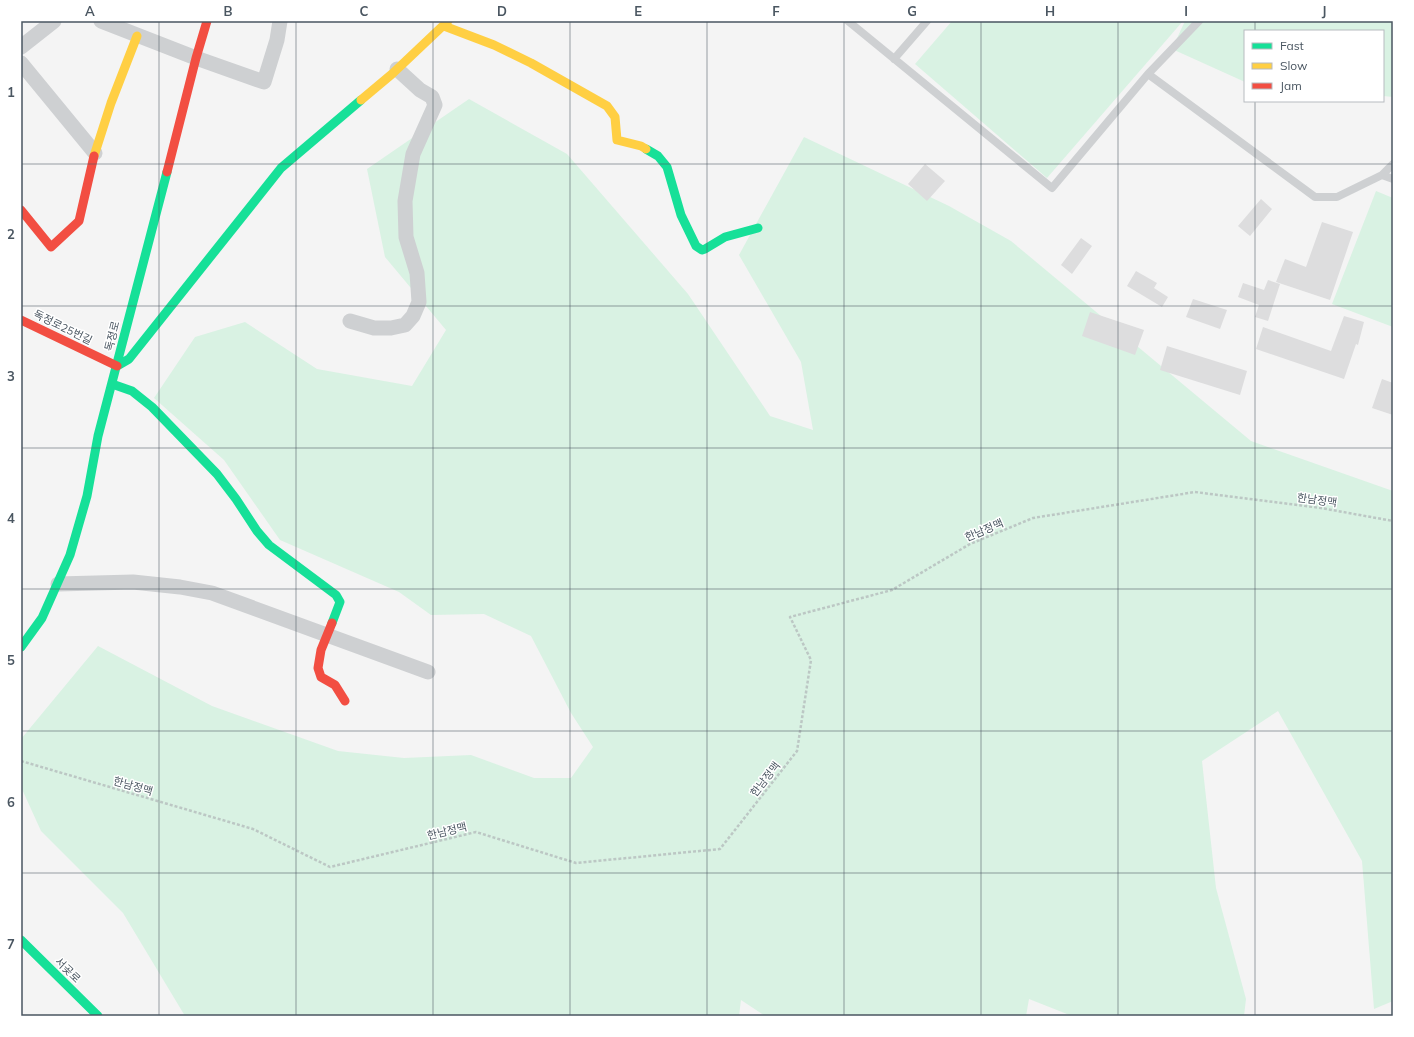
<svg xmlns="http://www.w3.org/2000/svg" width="1414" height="1037" font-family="Mulish,'Noto Sans KR',sans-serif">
<rect width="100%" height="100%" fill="#f4f4f4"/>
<!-- green -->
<path fill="#d9f2e3" d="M952 21H1183L1047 178 915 64Z
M1185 21H1393V97L1383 96V31H1245V82L1172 49Z
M469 99 567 154 688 294 770 416 813 430 801 362 739 255 804 137 949 206 1011 241 1251 441 1393 491V1001L1374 1009 1362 861 1278 711 1202 761 1216 888 1246 999 1244 1016H1072L1029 999 1026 1016H765L741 1000 739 1016H185L123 913 41 831 21 787V739L98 646 212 706 338 751 404 758 471 755 534 778H571L593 747 571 713 531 636 484 614 431 615 399 592 280 540 224 460 154 398 195 337 245 322 317 369 412 386 446 330 385 257 367 169Z
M1376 191 1393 198V327L1332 304Z"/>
<!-- building -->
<path fill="#ddddde" d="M925 164 945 181 927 201 908 184Z
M1261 199 1272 209 1250 236 1238 226Z
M1322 222 1353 232 1330 300 1276 282 1285 259 1306 267Z
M1081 238 1092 246 1072 274 1061 265Z
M1136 271 1157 283 1154 288 1168 297 1162 307 1127 286Z
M1268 280 1280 284 1268 321 1255 317 1259 305 1238 297 1243 283 1264 290Z
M1193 299 1227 310 1220 329 1186 317Z
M1090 312 1144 330 1135 355 1082 336Z
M1344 316 1364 322 1358 345 1356 344 1344 379 1256 349 1263 327 1331 351Z
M1167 346 1247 371 1240 395 1160 370Z
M1382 379 1393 383V415L1372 408Z"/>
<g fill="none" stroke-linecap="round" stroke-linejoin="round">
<!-- path -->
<path stroke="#bcc7c4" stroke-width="2.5" stroke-dasharray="3 2" stroke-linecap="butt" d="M21 761 253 829 330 867 476 832 576 863 720 849 797 751 811 660 790 617 892 590 970 544 1033 518 1195 492 1321 508 1393 521"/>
<!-- lane -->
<path stroke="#ced0d2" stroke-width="8" d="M848 21 1052 188 1148 74 1199 21
M894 59 927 21
M1148 74 1315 197H1337L1382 175 1393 164
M1382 175 1393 179"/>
<!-- street -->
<path stroke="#ced0d2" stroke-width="15" d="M101 21 196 58 264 82 277 40 280 21
M21 47 54 21
M21 63 95 153
M350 321 374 328H391L405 325 413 316 419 302 417 273 406 237 405 201 413 154 435 105 432 97 420 90 397 69
M58 584 133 582 180 587 212 593 428 672"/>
<!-- fast -->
<path stroke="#16e098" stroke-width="9" d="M646 149 658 156 667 167 681 215 696 246 702 250 705 249 725 237 758 228
M117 366 129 359 281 168 361 100
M112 384 132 391 152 407 217 474 236 499 257 531 269 545 336 595 340 602 332 623
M21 647 42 618 70 555 87 496 98 436 167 172
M21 940 98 1016"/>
<!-- slow -->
<path stroke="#ffcf43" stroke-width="9" d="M444 26 494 45 531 63 607 106 615 117 617 140 641 146 646 149
M361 100 392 74 448 21
M94 156 111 103 137 36"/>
<!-- jam -->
<path stroke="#f24e42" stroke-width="9" d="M167 172 196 58 207 21
M21 210 51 247 79 221 94 156
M21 320 117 366
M332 623 321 650 318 668 321 677 335 685 345 701"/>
</g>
<!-- grid -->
<path fill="none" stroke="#4a5661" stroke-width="1" stroke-opacity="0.55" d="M159 21V1016M296 21V1016M433 21V1016M570 21V1016M707 21V1016M844 21V1016M981 21V1016M1118 21V1016M1255 21V31M1255 101V1016M21 164H1393M21 306H1393M21 448H1393M21 589H1393M21 731H1393M21 873H1393"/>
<g text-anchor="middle" stroke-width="3" stroke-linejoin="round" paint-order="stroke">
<!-- street labels -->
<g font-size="11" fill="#4a5661" stroke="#fff">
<text transform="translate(63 327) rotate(26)" y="4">독정로25번길</text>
<text transform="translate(112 336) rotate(-76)" y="4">독정로</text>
<text transform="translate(1317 500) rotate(8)" y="4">한남정맥</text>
<text transform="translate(984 530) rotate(-23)" y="4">한남정맥</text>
<text transform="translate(765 779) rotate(-52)" y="4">한남정맥</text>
<text transform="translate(133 786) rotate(16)" y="4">한남정맥</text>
<text transform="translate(447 831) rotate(-14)" y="4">한남정맥</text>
<text transform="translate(68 970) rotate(44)" y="4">서곶로</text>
</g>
</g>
<!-- border -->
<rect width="1414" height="1037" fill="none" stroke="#ffffff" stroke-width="44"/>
<!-- legend -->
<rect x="1244" y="30" width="140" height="72" fill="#ffffff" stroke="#b7bbc0"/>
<rect x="1252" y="43" width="20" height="6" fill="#16e098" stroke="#b7bbc0"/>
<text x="1280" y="50" font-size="12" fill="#4a5661">Fast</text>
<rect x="1252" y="63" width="20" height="6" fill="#ffcf43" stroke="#b7bbc0"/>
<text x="1280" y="70" font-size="12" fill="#4a5661">Slow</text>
<rect x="1252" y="83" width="20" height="6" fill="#f24e42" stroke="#b7bbc0"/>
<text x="1280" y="90" font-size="12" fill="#4a5661">Jam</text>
<rect x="22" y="22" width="1370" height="993" fill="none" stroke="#4a5661" stroke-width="1.5"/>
<g font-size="13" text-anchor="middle" font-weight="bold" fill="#4a5661">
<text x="90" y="16">A</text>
<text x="228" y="16">B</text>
<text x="364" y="16">C</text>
<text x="502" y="16">D</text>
<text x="638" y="16">E</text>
<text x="776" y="16">F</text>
<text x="912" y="16">G</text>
<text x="1050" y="16">H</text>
<text x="1186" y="16">I</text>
<text x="1324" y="16">J</text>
<text x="11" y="97">1</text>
<text x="11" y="239">2</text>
<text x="11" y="381">3</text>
<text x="11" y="523">4</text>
<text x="11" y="665">5</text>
<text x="11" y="807">6</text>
<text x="11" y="949">7</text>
</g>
</svg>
